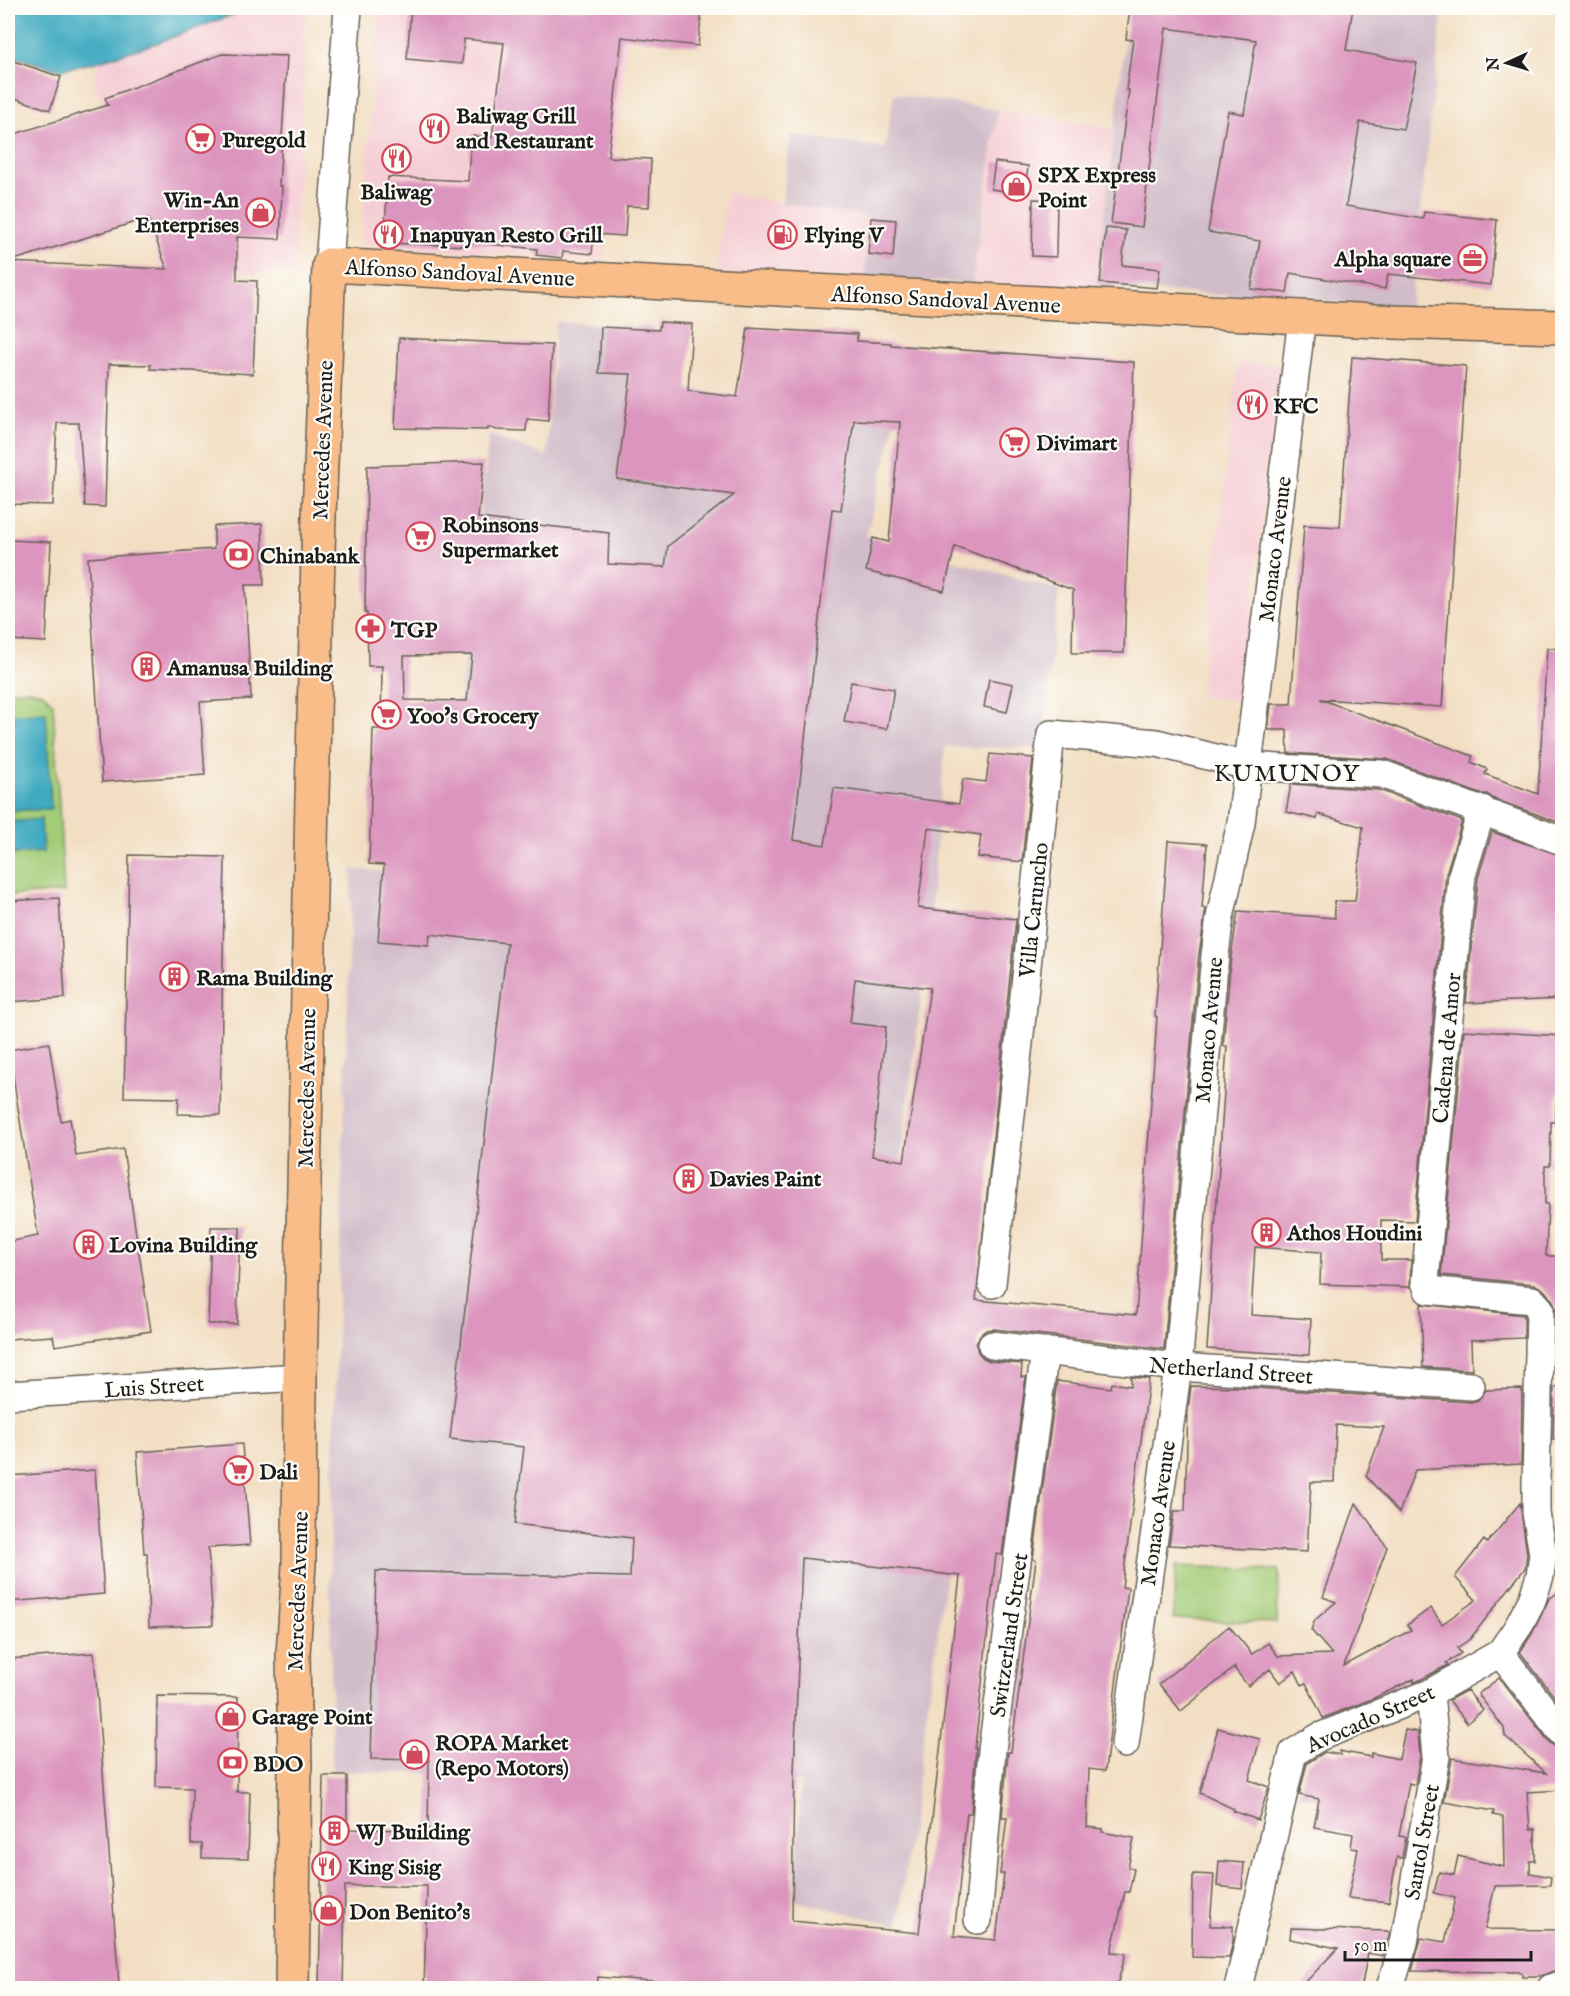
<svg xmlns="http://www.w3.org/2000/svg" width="1570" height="1996" font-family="'IM FELL English',serif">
<rect width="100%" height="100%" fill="#fdfcf7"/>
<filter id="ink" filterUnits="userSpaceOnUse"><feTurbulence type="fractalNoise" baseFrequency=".0167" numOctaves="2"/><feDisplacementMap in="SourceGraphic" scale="12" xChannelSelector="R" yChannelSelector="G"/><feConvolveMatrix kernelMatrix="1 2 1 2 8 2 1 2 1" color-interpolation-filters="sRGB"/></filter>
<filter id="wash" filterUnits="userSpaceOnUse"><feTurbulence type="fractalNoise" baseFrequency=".008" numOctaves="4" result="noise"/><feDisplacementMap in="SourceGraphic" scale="24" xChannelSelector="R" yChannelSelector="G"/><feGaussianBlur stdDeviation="1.35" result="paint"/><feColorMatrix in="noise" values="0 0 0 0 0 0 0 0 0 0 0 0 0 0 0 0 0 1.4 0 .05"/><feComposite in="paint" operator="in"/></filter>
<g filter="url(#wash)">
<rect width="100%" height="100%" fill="#f2dec2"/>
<!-- built -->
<path fill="#f6cfd6" d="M251 8H307L294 274 161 271 94 81 96 62 157 43Z
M379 8H631L603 261 361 244Z
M998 110 1114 129 1096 287 972 283Z
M727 192 782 203 869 217 865 279 715 276Z
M1238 362 1280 365 1242 701 1200 697Z"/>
<!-- industrial -->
<path fill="#d1bdc9" d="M1129 8H1443L1410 307 1096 287Z
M894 94 998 110 972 283 865 279 869 217 782 203 791 135 885 148Z
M556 322 654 327 650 383 896 419 866 536 1059 590 1041 748 945 747 925 968 885 1283 984 1294 898 1925 795 1901 801 1782 332 1771 330 1557 352 869 441 876 489 435 547 456Z"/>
<!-- green -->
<path fill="#a3cc77" stroke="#60744a" stroke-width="1.5" d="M28 690 43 693 53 703 64 892 8 896V691Z
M1176 1566 1279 1570 1277 1623 1173 1619Z"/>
<!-- water -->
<path fill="#41aac1" stroke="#2e636e" stroke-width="1.5" d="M8 8H251L157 43 96 62 59 70 8 55Z
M46 712 51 809 8 811V715Z
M41 819 43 852 8 855V822Z"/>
<g id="blocks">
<!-- building -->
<path fill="#dc95be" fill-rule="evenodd" d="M411 8H702L698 46 622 37 608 157 651 159 649 207 627 206 625 236 594 234 592 254 563 251 562 258 536 255 537 249 469 242V246L384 243 388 177 468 181 471 136 492 137 504 43 464 39 462 64 407 59Z
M1130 8H1353L1346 50 1417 63 1403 129 1360 122 1346 206 1423 219 1424 212 1497 220 1491 285 1388 274 1385 289 1290 273 1287 293 1251 289 1260 241 1208 232 1228 111 1244 114 1256 40 1166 28 1142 227 1111 223 1129 90H1126L1133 40 1126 39Z
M222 54 287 56 279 186H282L280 239 237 237V280L257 281 253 374 150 369 151 365 109 364 105 507 85 506 79 423H57L53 505 8 504V262L167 269 148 218 8 262V136L108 105 105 98Z
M8 59 61 77 50 110 8 96Z
M995 162 1028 166 1025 194 991 189Z
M1033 199 1057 200 1056 257 1032 256Z
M871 218 896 220 893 257 868 254Z
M1106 228 1126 230 1122 265 1160 269 1157 288 1100 283Z
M660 322 692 324 688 391 737 397 748 328 857 334V341L891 343V345L1134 362 1124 653H1072L1073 590 955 546 944 591 866 571 873 538 889 542 900 422 854 420 841 510 832 509 793 840 825 845 834 788 959 804 963 779 986 782 990 754 1033 758 1022 862 978 857 981 835 928 828 918 908 1016 919 976 1300 1136 1315 1157 1017 1155 1016 1168 841 1207 844 1202 908H1206L1199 954 1164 1349 994 1329 986 1330 980 1335 976 1344 978 1352 983 1358 990 1361 1022 1364 1021 1377H1026L1002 1555 996 1554 975 1748H976L971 1813H967L954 1936 996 1940 1004 1874H1000L1007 1817H1002L1008 1752H1011L1036 1560 1033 1559 1057 1381 1111 1388 1112 1383 1131 1386V1377L1149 1379 1122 1587 1128 1588 1105 1771 1089 1769 1087 1827 1103 1829 1102 1832 1134 1838 1128 1868 1134 1869 1129 1892H1125L1111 1952 1126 1953 1116 1989H707V1985L598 1977 597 1989H424L427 1886H345L343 1989H319L323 1776H347V1829L428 1830 429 1760 371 1759 376 1571 630 1577 632 1538 515 1524 524 1447 450 1439 507 943 430 934 429 945 378 941 384 865 369 864 373 729H381L382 666H368L367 613H365L367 466 484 462 478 518 609 533 608 564 665 567 668 546 734 495 617 479 631 374 599 373 601 327 659 330ZM472 655 467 701 405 700 404 656ZM855 979 930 988 904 1161 872 1156 886 1027 850 1023ZM802 1558 960 1576 919 1933 792 1921 794 1772Z
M399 338 552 345 548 421 527 419 526 431 497 430 488 427V430L395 428Z
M1352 357 1466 366 1442 707 1320 699 1473 756 1471 762 1487 769 1485 774 1538 794 1547 648H1563V824L1494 799 1487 794H1480L1387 759 1288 753 1287 730H1268L1271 704H1291L1304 525 1340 527Z
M262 524 264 585H245L251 699 200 702 205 775 102 782 88 558 214 549V526Z
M8 540 51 542 46 642 8 640Z
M989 679 1013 684 1007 712 984 707Z
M851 682 894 689 887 729 844 722Z
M1291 784 1379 790 1462 821 1446 874 1415 1221 1381 1220V1260H1411L1410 1287 1320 1284 1321 1252 1255 1247 1251 1315 1311 1319 1309 1355 1207 1349 1227 1046H1223L1231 957 1238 911 1335 918 1334 901H1355L1363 827 1318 814 1317 819 1286 812Z
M1492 832 1563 856V999L1466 1003 1478 878Z
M129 855 225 857 220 1115 178 1114 179 1098 124 1097Z
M59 898 65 998 8 1002V901Z
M1464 1030 1563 1036 1561 1094H1557L1555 1122H1551L1550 1166H1545V1204H1548L1546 1256H1563V1338H1555L1556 1309 1552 1299 1543 1289 1534 1284 1441 1275Z
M49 1043 61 1121 70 1119 76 1156 123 1149 151 1331 55 1346 53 1336 8 1339V1242L38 1236 9 1050Z
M211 1227H240L237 1324H208Z
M1421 1304 1524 1315V1338L1471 1340 1472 1370 1423 1367Z
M1191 1386 1242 1387 1470 1402 1478 1400 1486 1390 1522 1389 1521 1464 1415 1470 1399 1513 1366 1476 1384 1427 1336 1425 1334 1482H1311L1307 1552 1169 1545 1174 1511H1185L1188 1409Z
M1554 1387H1563V1440H1553Z
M242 1444 250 1545 208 1548 213 1625 149 1627 147 1553H144L137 1452Z
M95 1470 104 1594 8 1602V1476Z
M1356 1503 1387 1547 1344 1666 1411 1630 1407 1625 1431 1608 1442 1624 1476 1600 1455 1577 1484 1540 1487 1543 1520 1503 1527 1554 1525 1568 1470 1639 1457 1648 1461 1653 1446 1663 1448 1665 1414 1683V1679L1372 1699 1323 1718 1306 1683 1302 1685 1295 1671 1280 1683 1270 1669 1248 1686 1235 1669V1667L1181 1711 1159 1684 1229 1626 1252 1654 1268 1643 1278 1656 1332 1654 1311 1630 1315 1620 1336 1602 1323 1597Z
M1563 1589V1708L1520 1652 1532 1634 1549 1599Z
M94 1653 119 1984 8 1989V1659Z
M1499 1678 1550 1743 1556 1747 1563 1748V1790L1527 1792 1530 1829H1535V1861H1530V1873L1551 1877 1550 1885 1495 1886 1485 1929 1559 1930 1558 1969 1541 1976H1522V1972L1412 1971 1421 1938 1445 1942 1455 1898 1434 1893 1439 1872 1454 1875 1458 1856 1504 1867 1503 1817 1493 1815 1494 1811 1444 1802 1452 1758 1546 1773 1505 1736 1504 1728 1478 1694Z
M1467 1690 1483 1710 1467 1723 1449 1700Z
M157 1696 238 1697 237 1792H250L248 1859 202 1858V1844H191L192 1788 156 1787Z
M1218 1728 1260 1739 1249 1780 1269 1787 1258 1820 1233 1811 1234 1809 1200 1793Z
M1405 1730 1418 1732 1420 1756 1415 1785 1409 1783 1399 1836 1406 1837 1402 1858 1397 1857 1389 1902 1348 1898 1358 1849 1351 1848 1353 1834 1314 1827 1319 1799 1299 1795 1307 1763 1325 1752 1341 1755 1339 1751 1371 1757V1753L1399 1759Z
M1219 1861 1244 1863 1242 1889 1217 1886Z
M1193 1874 1214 1875 1210 1926H1233V1941L1229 1958 1192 1957Z
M1291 1928 1387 1931 1390 1933 1383 1956 1368 1953 1361 1989H1299L1338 1948 1290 1939Z"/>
</g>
</g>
<g filter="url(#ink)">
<use href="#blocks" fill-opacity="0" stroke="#676056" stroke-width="1.5"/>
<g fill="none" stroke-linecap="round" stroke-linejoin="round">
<defs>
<path id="minor" d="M329 265 348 8
M992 1284 1021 1025 1051 734 1157 743 1247 766 1382 774 1562 841
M992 1345 1178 1367 1471 1386
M8 1395 300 1377
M1500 1653 1562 1733
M1125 1744 1178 1367 1215 955 1220 917 1241 823 1302 318
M978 1920 992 1750 1045 1351
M1238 1988 1293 1753 1319 1737 1430 1693 1500 1653 1518 1627 1532 1600 1540 1576 1543 1554 1536 1513V1483L1540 1309 1532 1300 1428 1290 1425 1282 1462 875 1482 809
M1390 1988 1404 1943 1436 1757 1430 1693
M1551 1988 1562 1984"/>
<path id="major" d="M292 1988 295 1765 293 1654 299 1565 300 1377 312 798 319 515 329 265 1395 322 1562 327"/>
</defs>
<!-- minor casing -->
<use href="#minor" stroke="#676056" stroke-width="30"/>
<!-- major casing -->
<use href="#major" stroke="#676056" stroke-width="36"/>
<!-- minor -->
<use href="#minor" stroke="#fff" stroke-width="27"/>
<!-- major -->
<use href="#major" stroke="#f8bd89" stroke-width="33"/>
</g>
</g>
<!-- icons -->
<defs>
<symbol id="restaurant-ring" viewBox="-11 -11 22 22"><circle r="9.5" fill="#fdfcf7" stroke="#d1495b" stroke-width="1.5"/><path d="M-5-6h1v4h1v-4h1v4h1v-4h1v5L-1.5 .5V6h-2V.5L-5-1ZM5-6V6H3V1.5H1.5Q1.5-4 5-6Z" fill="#d1495b"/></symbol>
<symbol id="supermarket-ring" viewBox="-11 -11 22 22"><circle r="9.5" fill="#fdfcf7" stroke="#d1495b" stroke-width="1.5"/><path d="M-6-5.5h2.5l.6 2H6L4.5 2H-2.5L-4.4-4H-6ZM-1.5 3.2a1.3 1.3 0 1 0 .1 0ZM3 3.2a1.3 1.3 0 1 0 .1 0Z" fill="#d1495b"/></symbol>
<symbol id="shop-ring" viewBox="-11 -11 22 22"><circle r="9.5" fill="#fdfcf7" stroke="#d1495b" stroke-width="1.5"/><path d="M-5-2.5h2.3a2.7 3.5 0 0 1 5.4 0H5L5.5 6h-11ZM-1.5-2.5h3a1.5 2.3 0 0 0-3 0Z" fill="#d1495b"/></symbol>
<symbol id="fuel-ring" viewBox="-11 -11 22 22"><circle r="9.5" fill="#fdfcf7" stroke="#d1495b" stroke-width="1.5"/><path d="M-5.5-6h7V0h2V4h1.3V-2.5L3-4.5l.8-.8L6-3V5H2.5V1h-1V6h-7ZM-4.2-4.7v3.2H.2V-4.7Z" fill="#d1495b"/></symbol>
<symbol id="office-ring" viewBox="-11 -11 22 22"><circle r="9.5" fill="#fdfcf7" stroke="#d1495b" stroke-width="1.5"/><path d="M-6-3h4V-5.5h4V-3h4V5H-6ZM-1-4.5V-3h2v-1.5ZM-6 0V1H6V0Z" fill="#d1495b"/></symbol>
<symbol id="bank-ring" viewBox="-11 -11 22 22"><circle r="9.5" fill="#fdfcf7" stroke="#d1495b" stroke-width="1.5"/><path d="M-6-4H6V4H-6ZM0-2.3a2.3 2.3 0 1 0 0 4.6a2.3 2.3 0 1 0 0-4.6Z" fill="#d1495b"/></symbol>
<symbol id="pharmacy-ring" viewBox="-11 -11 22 22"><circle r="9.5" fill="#fdfcf7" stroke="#d1495b" stroke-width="1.5"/><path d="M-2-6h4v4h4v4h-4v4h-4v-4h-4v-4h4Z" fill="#d1495b"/></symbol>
<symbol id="building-ring" viewBox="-11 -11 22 22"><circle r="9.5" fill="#fdfcf7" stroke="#d1495b" stroke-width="1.5"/><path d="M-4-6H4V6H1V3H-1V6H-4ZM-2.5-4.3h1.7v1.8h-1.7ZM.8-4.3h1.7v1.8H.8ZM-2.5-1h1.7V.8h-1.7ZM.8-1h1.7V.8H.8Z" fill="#d1495b"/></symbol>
</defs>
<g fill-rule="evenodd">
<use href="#restaurant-ring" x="418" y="112" width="33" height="33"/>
<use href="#supermarket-ring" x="184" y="122" width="33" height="33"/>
<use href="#restaurant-ring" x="380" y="142" width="33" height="33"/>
<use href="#shop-ring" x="1000" y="170" width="33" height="33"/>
<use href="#shop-ring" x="244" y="196" width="33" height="33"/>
<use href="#restaurant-ring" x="372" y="218" width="33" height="33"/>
<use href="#fuel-ring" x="766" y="218" width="33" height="33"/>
<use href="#office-ring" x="1456" y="242" width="33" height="33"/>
<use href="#restaurant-ring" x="1236" y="388" width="33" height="33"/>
<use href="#supermarket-ring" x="998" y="426" width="33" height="33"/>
<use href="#supermarket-ring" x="404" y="520" width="33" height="33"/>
<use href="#bank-ring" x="222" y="538" width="33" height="33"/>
<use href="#pharmacy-ring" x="354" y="612" width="33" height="33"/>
<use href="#building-ring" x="130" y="650" width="33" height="33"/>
<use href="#supermarket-ring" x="370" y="698" width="33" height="33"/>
<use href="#building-ring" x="158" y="960" width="33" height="33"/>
<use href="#building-ring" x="672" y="1162" width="33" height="33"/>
<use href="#building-ring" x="1250" y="1216" width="33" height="33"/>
<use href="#building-ring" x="72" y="1228" width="33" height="33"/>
<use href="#supermarket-ring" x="222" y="1454" width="33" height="33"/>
<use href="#shop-ring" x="214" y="1700" width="33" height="33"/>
<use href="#shop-ring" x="398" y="1738" width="33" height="33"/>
<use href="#bank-ring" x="216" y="1746" width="33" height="33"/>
<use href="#building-ring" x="318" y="1814" width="33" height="33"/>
<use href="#restaurant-ring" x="310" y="1850" width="33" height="33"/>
<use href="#shop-ring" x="312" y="1894" width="33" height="33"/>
</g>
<g text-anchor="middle" stroke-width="4.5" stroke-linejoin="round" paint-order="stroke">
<!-- poi labels -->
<g font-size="22" font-weight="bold" fill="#1c1c1c" stroke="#fdfcf7" text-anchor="start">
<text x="456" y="123">Baliwag Grill<tspan x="456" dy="25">and Restaurant</tspan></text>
<text x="222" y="147">Puregold</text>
<text x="1038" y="182">SPX Express<tspan x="1038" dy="25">Point</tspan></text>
<text x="396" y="199" text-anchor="middle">Baliwag</text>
<text x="239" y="207" text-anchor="end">Win-An<tspan x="239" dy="25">Enterprises</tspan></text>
<text x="410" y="242">Inapuyan Resto Grill</text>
<text x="804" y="242">Flying V</text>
<text x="1451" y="266" text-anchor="end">Alpha square</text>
<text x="1273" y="413">KFC</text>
<text x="1036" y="450">Divimart</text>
<text x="442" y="532">Robinsons<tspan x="442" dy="25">Supermarket</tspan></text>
<text x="260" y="563">Chinabank</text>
<text x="391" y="637">TGP</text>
<text x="167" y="675">Amanusa Building</text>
<text x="407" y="723">Yoo's Grocery</text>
<text x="196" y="985">Rama Building</text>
<text x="709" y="1186">Davies Paint</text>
<text x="1287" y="1240">Athos Houdini</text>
<text x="109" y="1252">Lovina Building</text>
<text x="259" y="1479">Dali</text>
<text x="252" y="1724">Garage Point</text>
<text x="435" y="1750">ROPA Market<tspan x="435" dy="25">(Repo Motors)</tspan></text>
<text x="253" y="1771">BDO</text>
<text x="356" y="1839">WJ Building</text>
<text x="348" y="1874">King Sisig</text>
<text x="349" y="1919">Don Benito's</text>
</g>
<!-- street labels -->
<g font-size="22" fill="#1c1c1c" stroke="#fdfcf7">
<text transform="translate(460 272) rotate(3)" y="8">Alfonso Sandoval Avenue</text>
<text transform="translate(946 299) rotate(3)" y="8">Alfonso Sandoval Avenue</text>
<text transform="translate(322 440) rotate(-88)" y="8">Mercedes Avenue</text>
<text transform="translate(1274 549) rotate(-83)" y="8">Monaco Avenue</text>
<text transform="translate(1033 910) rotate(-84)" y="8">Villa Caruncho</text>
<text transform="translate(1208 1030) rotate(-85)" y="8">Monaco Avenue</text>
<text transform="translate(1446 1048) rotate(-85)" y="8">Cadena de Amor</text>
<text transform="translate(306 1088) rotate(-89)" y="8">Mercedes Avenue</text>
<text transform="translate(1231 1370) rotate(4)" y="8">Netherland Street</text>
<text transform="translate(154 1386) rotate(-4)" y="8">Luis Street</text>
<text transform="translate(1157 1513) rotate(-82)" y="8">Monaco Avenue</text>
<text transform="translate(297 1591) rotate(-88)" y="8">Mercedes Avenue</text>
<text transform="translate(1008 1635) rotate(-82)" y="8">Switzerland Street</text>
<text transform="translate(1370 1718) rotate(-24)" y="8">Avocado Street</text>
<text transform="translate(1421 1842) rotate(-80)" y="8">Santol Street</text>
</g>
<!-- neighbourhood labels -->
<g font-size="24" letter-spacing="1.5" fill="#1c1c1c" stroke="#fdfcf7">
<text x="1287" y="781">KUMUNOY</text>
</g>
</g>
<!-- margin -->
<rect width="1570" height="1996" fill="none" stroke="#fdfcf7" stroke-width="30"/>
<!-- north arrow -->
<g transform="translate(1507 63) rotate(266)" stroke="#fdfcf7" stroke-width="4.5" paint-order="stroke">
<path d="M0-4.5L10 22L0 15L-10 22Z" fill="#1c1c1c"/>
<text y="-9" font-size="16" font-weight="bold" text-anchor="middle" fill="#1c1c1c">N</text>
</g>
<!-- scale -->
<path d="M1345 1951v9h186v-9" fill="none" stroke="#1c1c1c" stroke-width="3"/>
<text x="1354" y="1951" font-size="18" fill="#1c1c1c" stroke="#fdfcf7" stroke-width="4.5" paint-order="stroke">50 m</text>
</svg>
